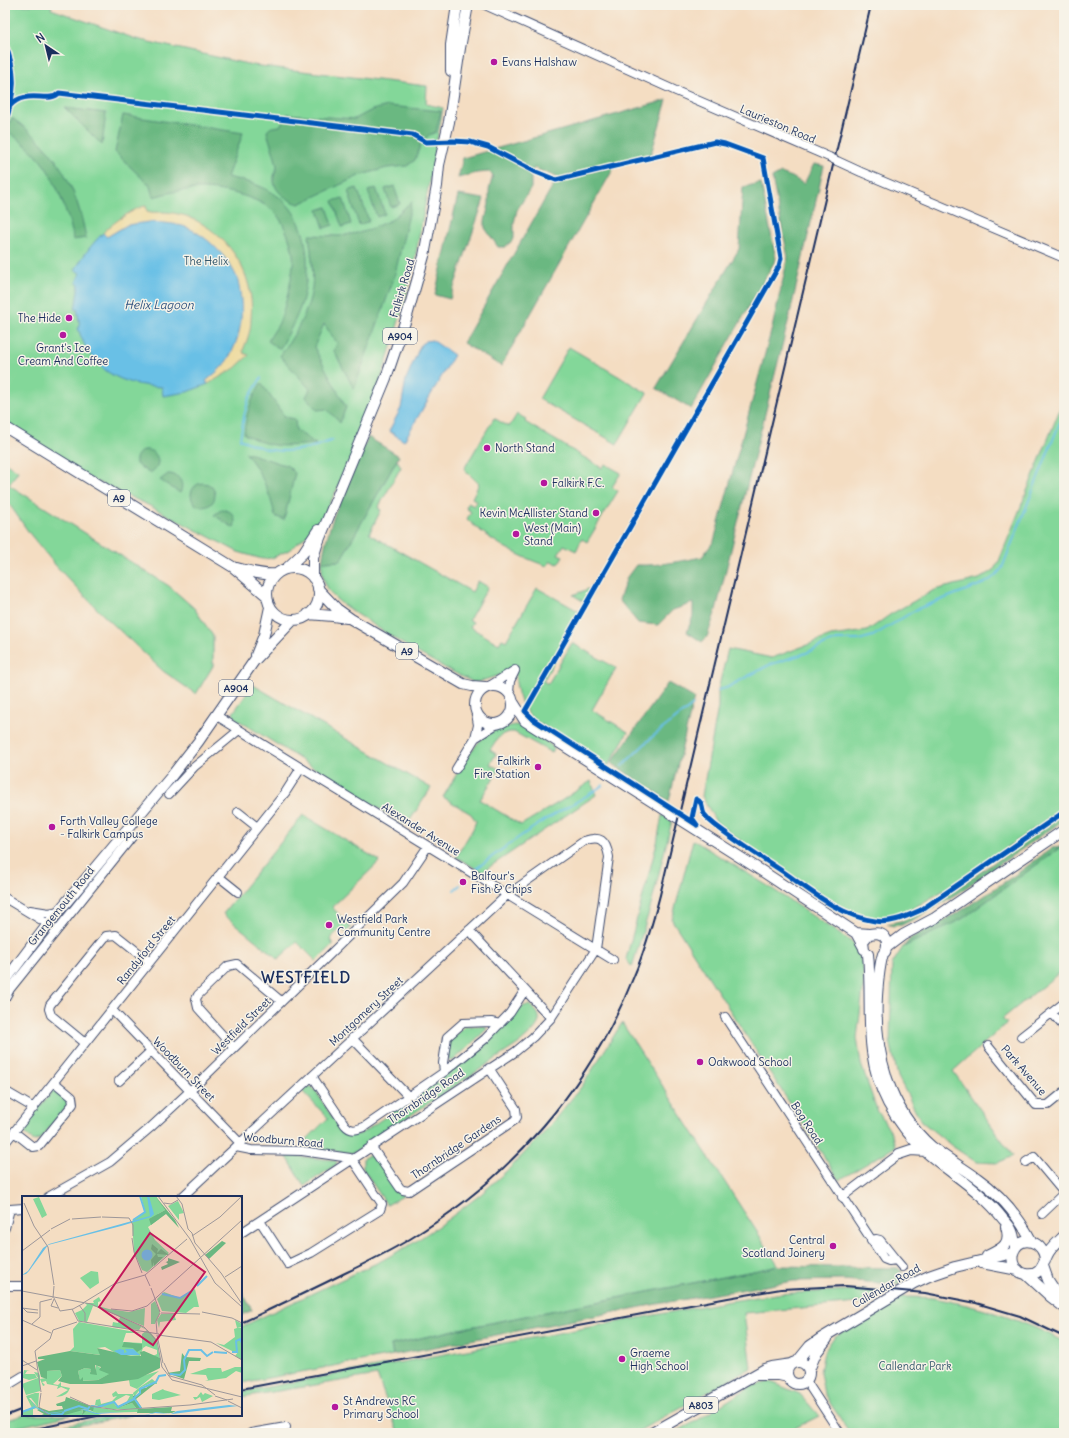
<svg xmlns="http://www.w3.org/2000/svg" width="1069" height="1438" font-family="Delius,sans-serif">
<rect width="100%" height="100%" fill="#f7f3e8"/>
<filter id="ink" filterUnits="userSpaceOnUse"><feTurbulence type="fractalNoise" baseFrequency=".025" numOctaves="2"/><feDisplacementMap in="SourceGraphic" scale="8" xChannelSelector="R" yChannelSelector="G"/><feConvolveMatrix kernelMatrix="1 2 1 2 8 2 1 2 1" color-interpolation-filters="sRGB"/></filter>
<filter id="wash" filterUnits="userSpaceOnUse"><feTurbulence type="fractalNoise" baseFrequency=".012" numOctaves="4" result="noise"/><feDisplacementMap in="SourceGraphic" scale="16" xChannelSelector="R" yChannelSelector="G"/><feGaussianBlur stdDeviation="0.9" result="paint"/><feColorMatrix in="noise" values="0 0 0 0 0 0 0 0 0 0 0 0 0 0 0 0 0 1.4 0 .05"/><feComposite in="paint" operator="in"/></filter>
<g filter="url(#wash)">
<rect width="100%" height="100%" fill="#f4ddc2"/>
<!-- green -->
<path fill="#83d799" stroke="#4f837c" d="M5 5H52L51 9 136 39 252 65 427 86 426 104 443 108 414 264 404 304 364 435 325 513 309 534 289 550 272 558 262 559 238 552 150 506 78 473 5 427Z
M569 347 647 393 617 444 539 399Z
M1064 399V808L953 885 898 917 882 919H871L847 911 786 873 730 833 716 822 702 796 718 707V690L728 649 772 658 831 636 867 631 891 614 934 590 979 579 993 571 999 561Z
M517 414 526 419 525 422 602 468 605 464 621 473 612 487 618 491 587 542 582 539 576 551 564 545 558 554 563 556 558 564 551 561 547 566C517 556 490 541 467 519L471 512 466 508 468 503 474 506 477 501 472 498 479 484 464 469 494 418 509 427Z
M397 460 401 467 378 508 381 510 369 534 472 592 478 581 488 587 469 620 473 622 470 627 499 644 502 639 506 641 537 588 582 613 543 681 548 684 572 643 616 668 592 710 628 732 608 766 534 720C519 705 516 690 515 670L478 682H473C436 664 399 643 365 619 354 612 342 605 333 596 325 586 321 575 322 562L341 561V557Z
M5 462 18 471 9 485 169 586 194 608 213 636V666L196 694 163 671 98 610 57 567 30 534 5 498Z
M588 589 593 592 586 603 573 595Z
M253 685 431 788 406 826 235 718 233 713Z
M515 725 522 726 551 745 554 749 552 753 514 732C501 731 496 740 490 750L496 754 490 764 499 769 480 800 521 825 561 801 591 781 596 795 482 872 456 857 473 829 476 821 471 814 443 797C454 780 472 744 488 734 496 728 506 727 515 725Z
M303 815 380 861 332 907 351 928 346 932 340 929 330 939 333 945 316 961 297 942 278 959 223 914Z
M662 815 672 821 651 905 632 967 626 959 657 843Z
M693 840 768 886 853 943 858 952 863 967 864 982 857 1038 861 1064 877 1110 892 1134 895 1147 839 1180 672 920Z
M1064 844V969L1002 1019 1007 1023 953 1071 1013 1156 997 1163 976 1162 952 1146 921 1121 898 1077 890 1041 892 964 903 947 932 933 1061 847Z
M529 1005C550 1019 534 1030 521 1042L357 1151 352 1153 299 1147 328 1118 302 1091 306 1088 312 1087 316 1091C323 1102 337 1129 348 1134 352 1135 356 1135 360 1134L419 1094 472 1055 485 1043 519 1007Z
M622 1023 779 1266 455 1330 391 1345 393 1355 241 1383V1327L381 1261 415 1242 447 1220 480 1195 511 1167 542 1135 582 1086Z
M465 1026H485L487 1029 454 1060 450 1061 447 1057 449 1040Z
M54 1089C60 1094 68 1098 68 1106L40 1139 36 1141 32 1140 21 1130Z
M286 1155 333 1160 336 1161 337 1164 304 1186Z
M368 1156H373L378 1159 403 1196 387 1205 363 1169V1158Z
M853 1290 888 1292 869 1302 744 1313 751 1368 635 1433H398L377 1375 241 1397V1392L725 1302 776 1294Z
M896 1297C908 1297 921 1297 933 1298 975 1305 1027 1321 1064 1342V1433H850L824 1394 820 1372 824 1352 834 1337Z
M771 1382 800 1394 819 1416 785 1433H674L698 1420 751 1386Z
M23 1415H71L5 1430V1421Z
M115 1415H132L71 1427 50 1433H27Z"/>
<!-- forest -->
<path fill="#6ab881" stroke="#427470" d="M667 100 651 154 559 178 534 168 531 173V188L517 210 514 223V239L505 247H498L485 228V221L489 204V190L493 175 489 172 477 173 458 178 463 158Z
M388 106 441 111 436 132 429 135 421 143 415 160 407 166 387 168 361 175 299 204C287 200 272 191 274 176 275 172 277 170 277 166 275 155 270 143 267 132 269 126 275 127 280 126L287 114 355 119 372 110Z
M65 108 106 113 102 145Z
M123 115 243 133 227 177C244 181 259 184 273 193 310 215 312 265 302 302 297 318 288 334 280 349L268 341C271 335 276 329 279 323 285 308 295 270 293 254 291 242 285 225 277 215 261 196 219 188 195 189 181 190 166 193 153 197L149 183H147L115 152Z
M12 118C57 150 76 184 86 238L73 240C72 225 66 212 61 198 48 164 35 151 6 130Z
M814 164 824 166 788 322 716 610 707 637 702 642 687 632 693 616V603L673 610 658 625 638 623 619 600 627 577 636 565C659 566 680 561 702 557L714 541 772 328 788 257 772 178 781 173 792 177 804 184Z
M615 166 501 366 463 343 556 180Z
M761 183 776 259 691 409 656 388 739 249 743 187Z
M394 186 400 204 391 207 385 189Z
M357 188 369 221 359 225 348 191Z
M376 188 385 214 377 217 368 191Z
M458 195 484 199 450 299 435 295Z
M343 198 351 224 342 227 333 201Z
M412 201 394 278 354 389 334 351 337 343 324 324 314 347 346 407 340 423 327 409 317 410 306 397 310 389 280 356C294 336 309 312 312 288 314 271 311 252 309 235L339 236 363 232 391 220Z
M327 207 333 225 324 228 318 210Z
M261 383 285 417 295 419 296 430 316 444C299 445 281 448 265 443 257 441 251 437 244 434 246 413 251 400 261 383Z
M368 437 399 456 340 561 322 562C328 518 351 477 368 437Z
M144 450C160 449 163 468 149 473L136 464C135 457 138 453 144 450Z
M245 452 288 466 295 473 284 520 275 516C270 492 261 472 245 452Z
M168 474C179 474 185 483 180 493L160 480Z
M191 495a12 12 0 1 1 24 0a12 12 0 1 1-24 0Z
M221 510C233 509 237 518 234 528L214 515Z
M668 683 694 698 669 801 611 763Z
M1064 814V820L958 893 922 915 902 925 893 926 887 924 904 920 924 911Z
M1061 847 962 919 903 947 911 938 959 912 1015 875 1052 848Z
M779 1266 898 1268 907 1281 901 1285 843 1280 794 1281 657 1304 393 1355 391 1345 455 1330Z
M241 1290 252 1310 243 1315 241 1314Z"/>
<!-- sand -->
<path fill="#eeda9e" stroke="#84847e" d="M146 206 147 211C152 213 157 212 162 212 170 212 179 214 186 216 228 232 256 274 251 319 251 325 250 331 248 337 247 342 244 346 243 351L245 354 249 355 235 368 208 384 206 381 225 363 127 225 107 237 103 233C111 224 135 207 146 206Z"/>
<!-- water -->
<path fill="#69c0e6" stroke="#4278a2" d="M149 222C164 223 181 223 194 231 212 241 230 260 238 280 239 284 239 288 240 292 244 317 240 341 226 362 221 369 213 375 206 381L208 384 187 392 163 396 162 387C120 385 91 371 78 328L80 327 77 309 75 310 79 284 76 283 80 273 75 270C83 256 91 245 103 233L107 237 127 225Z
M432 340 454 355 404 441 389 431 401 408 406 379 421 344 426 341Z"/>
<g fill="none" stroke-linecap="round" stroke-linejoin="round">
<!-- stream -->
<path stroke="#69c0e6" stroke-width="2" d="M261 378 249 398 244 416 240 439C250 443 262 449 272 450 293 453 314 448 333 440
M718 690 726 688 769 665 806 653 826 644 837 640H859L873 636 917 609 985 583C992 579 997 575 1002 568L1064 412
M622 766 652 737 693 705
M477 868C498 852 520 836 542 822 562 809 584 799 603 785
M454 890 460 885"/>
</g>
</g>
<g filter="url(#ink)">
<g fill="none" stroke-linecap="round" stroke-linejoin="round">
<defs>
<path id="minor" d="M485 5 676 91 829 157
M837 161 861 172 1064 258
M491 685 515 670
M509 693 510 681 515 671
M476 713 478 725 475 738 497 724
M217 716 613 960
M456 769 475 738
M169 794 194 767 239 730
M238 812 257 827
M218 876 238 892
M5 898 48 924
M30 910 49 913 59 911
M469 930 551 1018
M5 998 10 989 132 837 125 831
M112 1010 240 1143
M1052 1013 1064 1027
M725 1017 884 1259 889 1261 896 1260 902 1267
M1021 1037 1064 1003
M352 1038 409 1097
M85 1043 51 1015 49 1009 50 1005 106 936 116 935 150 962
M988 1046 1036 1105H1048L1064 1092
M234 1048 198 1008 196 999 198 995 228 966 237 964 281 1001
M444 1072 443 1063 447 1037 463 1023 491 1022 500 1024
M312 1076 345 1125C351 1132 356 1130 364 1127L444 1072 485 1039 510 1013 525 990
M119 1081 151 1051
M5 1091 34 1108
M14 1132 33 1147 39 1146 73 1104 72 1097 54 1082
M5 1143 285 793 301 768
M371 1146 400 1188 403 1190 409 1191 515 1120 517 1117 516 1109 489 1068
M236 1147 251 1150 302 1151 350 1158 352 1159 382 1204 380 1210 311 1253 288 1264 260 1221
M1026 1162 1034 1157 1064 1193
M48 1197 110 1162 150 1128 190 1091 403 883 428 846
M182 1197 507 895 584 841C600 835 606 840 609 857L596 949 551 1018 533 1037 515 1052 241 1233
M842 1197 899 1154
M10 1209 23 1208
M1042 1214 1064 1193
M5 1228 10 1209
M871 1241 876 1239 880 1240 896 1260
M5 1286H23
M806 1381 840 1433
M5 1387 23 1376
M251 1433 286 1427"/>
<path id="major" d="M451 71V45L457 5
M5 427 233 567 267 596
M237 568C250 571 263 576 276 574
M267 594a26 26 0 1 1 52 0a26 26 0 1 1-52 0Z
M286 569 303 553 318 530
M313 578V558L317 545 386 378 407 316 424 256 437 186 439 165 449 122 460 48 468 5
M318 589 337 609 351 619 463 684 472 686 485 687
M308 614 333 616 347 618
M256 655 264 635 270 607
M475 705a19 19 0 1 1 38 0a19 19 0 1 1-38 0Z
M513 702 525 721 765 873 856 933 863 946
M856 933C860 933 865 934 869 934 876 933 882 932 886 939 888 944 887 948 885 952
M887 947 903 935 935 918 1064 830
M864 949 863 941 869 934
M868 954C873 1008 862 1053 888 1103 898 1121 910 1137 925 1151 951 1174 982 1191 1003 1219 1006 1222 1010 1226 1012 1231 1014 1236 1015 1242 1015 1249
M883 954C879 967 878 982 877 996 874 1052 888 1109 932 1147 946 1158 962 1167 977 1178 1000 1194 1019 1217 1032 1242
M5 981 48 924 170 778 198 742 254 661 293 620
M899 1154 911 1150 926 1151
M987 1256C1001 1249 1012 1245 1006 1227
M1045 1261C1045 1241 1020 1233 1013 1253 1012 1258 1012 1263 1015 1267 1017 1271 1021 1273 1025 1274 1042 1277 1043 1262 1049 1252 1053 1246 1059 1241 1064 1236
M982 1263 1018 1270
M1043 1266 1048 1280 1061 1300
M1027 1275 1051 1297 1064 1307
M787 1373a11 11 0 1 1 22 0a11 11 0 1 1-22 0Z
M797 1362 810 1346 820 1339 914 1283 929 1276 955 1267 1013 1253
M809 1370 816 1353 827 1339
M758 1375H779L788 1377
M652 1433 765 1369 772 1367 792 1364"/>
</defs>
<!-- minor casing -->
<use href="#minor" stroke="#3c496d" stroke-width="10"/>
<!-- major casing -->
<use href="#major" stroke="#3c496d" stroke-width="12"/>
<!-- minor -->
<use href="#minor" stroke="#fff" stroke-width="8"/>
<!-- major -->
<use href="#major" stroke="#fff" stroke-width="10"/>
<!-- rail -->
<path stroke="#1b2f5e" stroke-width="2" d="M241 1323C275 1307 309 1291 343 1274 366 1263 388 1252 410 1239 511 1178 591 1085 634 976 645 950 653 922 660 895L871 5
M241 1389 728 1298 781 1289 845 1286 925 1293 976 1303 1020 1316 1064 1337
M5 1416 23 1409
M5 1433 21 1429
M16 1433 102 1415"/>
<defs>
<path id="minor-bridge" d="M829 157 837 161"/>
</defs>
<!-- minor-bridge casing -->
<use href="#minor-bridge" stroke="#3c496d" stroke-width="10" stroke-linecap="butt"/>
<!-- minor-bridge -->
<use href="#minor-bridge" stroke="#fff" stroke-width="8"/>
<defs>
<path id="cycleway" d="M5 45C18 74 14 95 5 124
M10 106C25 88 50 104 59 93 177 106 295 122 413 135L426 142 453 141 470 142 488 147 536 172 556 180 715 142 725 144 763 158 781 258 779 266 525 711 534 720 697 825
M697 825 692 818 696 799C704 803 701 808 704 814 707 818 711 822 715 825 737 842 761 857 785 873 812 892 841 916 875 921 891 924 907 916 921 910L1064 812"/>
</defs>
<!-- cycleway casing -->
<use href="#cycleway" stroke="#f7f3e8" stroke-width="8"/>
<!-- cycleway -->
<use href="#cycleway" stroke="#0057b8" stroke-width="5"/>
</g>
</g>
<!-- markers -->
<g fill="#b5179e" stroke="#f7f3e8" stroke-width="1.5">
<circle cx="494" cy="62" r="4"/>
<circle cx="69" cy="318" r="4"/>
<circle cx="63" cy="335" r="4"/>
<circle cx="487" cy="448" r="4"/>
<circle cx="544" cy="483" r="4"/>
<circle cx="596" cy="513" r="4"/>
<circle cx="516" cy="534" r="4"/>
<circle cx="538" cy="767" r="4"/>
<circle cx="52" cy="827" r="4"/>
<circle cx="463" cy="882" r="4"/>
<circle cx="329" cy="925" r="4"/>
<circle cx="700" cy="1062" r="4"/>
<circle cx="833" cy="1246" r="4"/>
<circle cx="622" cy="1359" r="4"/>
<circle cx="335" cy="1407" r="4"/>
</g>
<g text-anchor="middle" stroke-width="3" stroke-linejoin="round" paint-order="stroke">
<!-- shield labels -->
<g fill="#f7f3e8" stroke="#5d6a87" stroke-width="1">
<rect x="383" y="328" width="34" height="16" rx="3"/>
<rect x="108" y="490" width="22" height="16" rx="3"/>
<rect x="396" y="643" width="22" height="16" rx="3"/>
<rect x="219" y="680" width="34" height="16" rx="3"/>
<rect x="684" y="1397" width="34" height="16" rx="3"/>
</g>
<g font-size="10" font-weight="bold" fill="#1b2f5e">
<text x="400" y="340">A904</text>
<text x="119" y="502">A9</text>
<text x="407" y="655">A9</text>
<text x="236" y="692">A904</text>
<text x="701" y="1409">A803</text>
</g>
<!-- poi labels -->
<g font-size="11" fill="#1b2f5e" stroke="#f7f3e8" text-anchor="start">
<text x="502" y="66">Evans Halshaw</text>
<text x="61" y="322" text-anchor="end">The Hide</text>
<text x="63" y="352" text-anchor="middle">Grant's Ice<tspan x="63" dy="13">Cream And Coffee</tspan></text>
<text x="495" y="452">North Stand</text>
<text x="552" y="487">Falkirk F.C.</text>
<text x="588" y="517" text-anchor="end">Kevin McAllister Stand</text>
<text x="524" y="532">West (Main)<tspan x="524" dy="13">Stand</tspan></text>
<text x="530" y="765" text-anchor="end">Falkirk<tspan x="530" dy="13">Fire Station</tspan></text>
<text x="60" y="825">Forth Valley College<tspan x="60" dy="13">- Falkirk Campus</tspan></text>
<text x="471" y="880">Balfour's<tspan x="471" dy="13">Fish &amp; Chips</tspan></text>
<text x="337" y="923">Westfield Park<tspan x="337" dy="13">Community Centre</tspan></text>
<text x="708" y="1066">Oakwood School</text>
<text x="825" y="1244" text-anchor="end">Central<tspan x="825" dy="13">Scotland Joinery</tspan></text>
<text x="630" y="1357">Graeme<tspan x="630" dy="13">High School</tspan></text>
<text x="343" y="1405">St Andrews RC<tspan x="343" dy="13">Primary School</tspan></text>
</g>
<!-- street labels -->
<g font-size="11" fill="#1b2f5e" stroke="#f7f3e8">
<text transform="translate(778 124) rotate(23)" y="4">Laurieston Road</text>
<text transform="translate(402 288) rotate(-73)" y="4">Falkirk Road</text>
<text transform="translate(421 829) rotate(32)" y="4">Alexander Avenue</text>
<text transform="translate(61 906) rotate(-51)" y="4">Grangemouth Road</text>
<text transform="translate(146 950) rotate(-51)" y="4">Randyford Street</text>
<text transform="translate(366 1011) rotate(-43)" y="4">Montgomery Street</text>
<text transform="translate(241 1026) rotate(-44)" y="4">Westfield Street</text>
<text transform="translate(184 1069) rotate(46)" y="4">Woodburn Street</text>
<text transform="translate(1024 1070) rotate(49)" y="4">Park Avenue</text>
<text transform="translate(426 1096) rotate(-34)" y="4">Thornbridge Road</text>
<text transform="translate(807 1123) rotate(57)" y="4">Bog Road</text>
<text transform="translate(283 1140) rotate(5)" y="4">Woodburn Road</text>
<text transform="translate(456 1147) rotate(-34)" y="4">Thornbridge Gardens</text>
<text transform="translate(886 1286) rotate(-30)" y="4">Callendar Road</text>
</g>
<!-- park labels -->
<g font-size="11" fill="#35596d" stroke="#f7f3e8">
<text x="206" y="265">The Helix</text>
<text x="915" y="1370">Callendar Park</text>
</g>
<!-- water labels -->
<g font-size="12" font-style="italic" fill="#2e5380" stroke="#f7f3e8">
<text x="159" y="309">Helix Lagoon</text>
</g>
<!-- district labels -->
<g font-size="15" font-weight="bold" letter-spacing="1" fill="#1b2f5e" stroke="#f7f3e8">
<text x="306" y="983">WESTFIELD</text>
</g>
</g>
<!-- overview -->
<g transform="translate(22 1196)">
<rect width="220" height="220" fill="#f4ddc2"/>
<path d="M119 0H134L143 14 136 18 137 23 126 31 133 44 147 57 125 76 120 74 112 56 110 25 123 16ZM17 1 25 19 20 22 11 3ZM156 5 162 17 157 18V24L146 10ZM69 75 76 76 77 87 68 93 58 82ZM173 93 177 111H172L164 117 140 115 135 103 142 96 158 102ZM77 101 79 105 76 106V110L87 113 107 116 123 112 122 130 99 121 121 131 129 137 134 143 138 162 131 160 135 158V154L124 150 121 152 118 160 97 159 83 151 75 152 79 159 48 155 52 151 51 133 57 126 119 137H104L101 146 120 147V138L125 134 119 131 117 134 90 131 91 126 96 127 98 121 81 113 71 110 65 126 57 125 53 117 60 114 65 109 63 107H72L71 105ZM133 105 138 116 133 128H129V108ZM139 118H152L154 124 138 126 137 132 135 124ZM213 124 220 128V131H215L220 132V146L219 143 214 144 218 143 220 148V164L213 160 216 156 214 153V156L210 155 194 147 202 149 213 141 212 133 215 132ZM74 169 88 178 76 184 58 185 56 175 63 172 70 173 68 176 74 174ZM213 171H220V177L214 175 204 182 183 185 186 184 184 179 168 178 186 172H199L200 176ZM2 174 8 175H5L3 178H13L15 182 7 184 1 182V184L0 185ZM38 174 40 180 31 188 36 189 39 186V190L48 192 46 196 44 198 40 200 34 201 46 194 39 191 35 193 36 190 25 188 24 185 20 186 23 189 21 190 18 183 24 182 25 175ZM137 175 115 193 108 190 107 184ZM12 176 17 177 18 180V195L4 199 0 188 16 182ZM130 183 135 187V188L129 187 120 191 112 201 111 197 118 191ZM141 193 142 194 159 199 137 204 130 203V198ZM94 195 96 198H111V203L104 208 96 210 104 207 108 200 104 199 91 206 94 210 99 211 110 207 115 213H87L73 209 74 204 78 203 79 208 90 205 95 200 91 201 90 198ZM179 196 181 199 183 197 191 200 180 206 178 201 173 204 171 201H175ZM13 197H17L16 211 9 202H7L15 212 11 213V220H0V215L10 212 4 200ZM72 211 92 214 116 213V216L74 217 69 215ZM61 214 60 218 65 214 82 220H38L47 216Z" fill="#83d799"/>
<path d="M134 1 153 24 157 32 144 18 129 29 127 23 143 14ZM200 45 204 47 187 63 183 59ZM130 48 136 53 135 57 139 53 147 59 135 58 136 61H141L132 70V66L130 71 129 64 134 58 129 53ZM146 62 158 66 140 74 139 71 146 68 144 66 140 68 146 65ZM102 146 120 148V153L115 156 111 152 100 151ZM75 152 109 160H119L118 156 122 155 138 162V172L116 183 80 188H48L36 185 40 180 38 174 25 175V183L19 181 15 166 23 163H16V161L48 155 78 159ZM73 169 79 171 77 174 87 178 76 184 61 185V181L58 184 56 175 63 172 69 173 68 178 75 179ZM160 157 163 161 179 162 178 165H167L162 183 145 177 158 175ZM129 187H134L114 203 120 212 115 213 110 207 96 212 91 206 76 212 68 209 75 210 92 206 96 210 104 208 111 204V200L116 199 119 192H124ZM44 201 72 211 71 215 62 213H58L65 214 60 219 61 214 39 220H17L22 218 15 214 17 213 7 203 16 211 27 215 41 213 40 210H35L34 208 43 205ZM150 211 149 215H154L150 217H115L116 213Z" fill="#6ab881" fill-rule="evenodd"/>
<path d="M125 0H127L132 18 129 21 99 30 26 49 7 75 4 78 0 79 6 75 21 52 27 48 128 20ZM119.5 59a5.5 5.5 0 1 1 11 0a5.5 5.5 0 1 1-11 0ZM98 153 102 154V157L105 156 103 153H111L118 159H99L92 155ZM8 203 14 211 27 217 60 213 65 214 74 217 102 216 123 219 134 216 149 218 155 215 207 209 216 210 150 218 133 217 124 219 102 216 74 218 58 213 26 218 14 212Z" fill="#69c0e6"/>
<path fill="none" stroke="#69c0e6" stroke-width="2" d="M111 24 123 16 118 0M175 90 185 80M140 98 158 102 171 94M192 156 205 157M210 156H215L214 145 218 143 220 147M148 178 158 179 163 174 162 164 167 154H179L185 160 191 156M69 210 76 211 92 206 96 211 112 203M119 212 112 202 118 197V193L134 186 137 180 144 179M42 215 57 210 66 213 68 210M0 216 13 211M29 219 40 218 42 216"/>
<path fill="none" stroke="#9d979a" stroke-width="1" d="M136 0 168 43 193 87 220 111M154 0 160 8 166 33 170 37 173 47 199 77 220 108M2 7 12 30 26 51 32 89M142 7 149 8 156 4M80 21 107 22 111 29V40M50 23 79 21M29 33 48 23M170 40 198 21 220 0M110 42 112 56 120 77M0 55 28 34M123 79 128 90M203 81 220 70M129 92 138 116M0 95 69 108 122 131 135 145 140 171 150 184 220 201M31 102 32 90M32 102 38 115 51 113 62 107M32 103 29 110 36 112M61 107 92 88 123 79 165 43M57 109 63 117V126M0 112 16 114M1 112 5 116 16 117M50 113 56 125M89 113 110 115 125 110 220 24M180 116 210 122 220 127M139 117 178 118M0 124 29 137M56 125 137 138M10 128 18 121V106L30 103M135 137 134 125 138 117M135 139 141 167M136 139 189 146 220 164M0 164 15 174M142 167 148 180 180 189 193 199M0 170 14 165M19 196 13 155 28 143 31 134 55 126M19 197 17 211 28 220M193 200 205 204M48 201 68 210 95 214 168 209 211 203M206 205 220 212"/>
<path fill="#c2185b" fill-opacity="0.15" stroke="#c2185b" stroke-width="2" d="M128 37 183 76 131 149 77 111Z"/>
<rect width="220" height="220" fill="none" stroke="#1b2f5e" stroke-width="2"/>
</g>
<!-- margin -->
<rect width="1069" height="1438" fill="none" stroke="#f7f3e8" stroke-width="20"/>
<!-- north arrow -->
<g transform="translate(46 46) rotate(325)" stroke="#f7f3e8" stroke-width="3" paint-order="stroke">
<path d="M0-3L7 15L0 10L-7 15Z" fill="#1b2f5e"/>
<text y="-6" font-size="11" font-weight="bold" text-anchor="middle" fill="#1b2f5e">N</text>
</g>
</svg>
